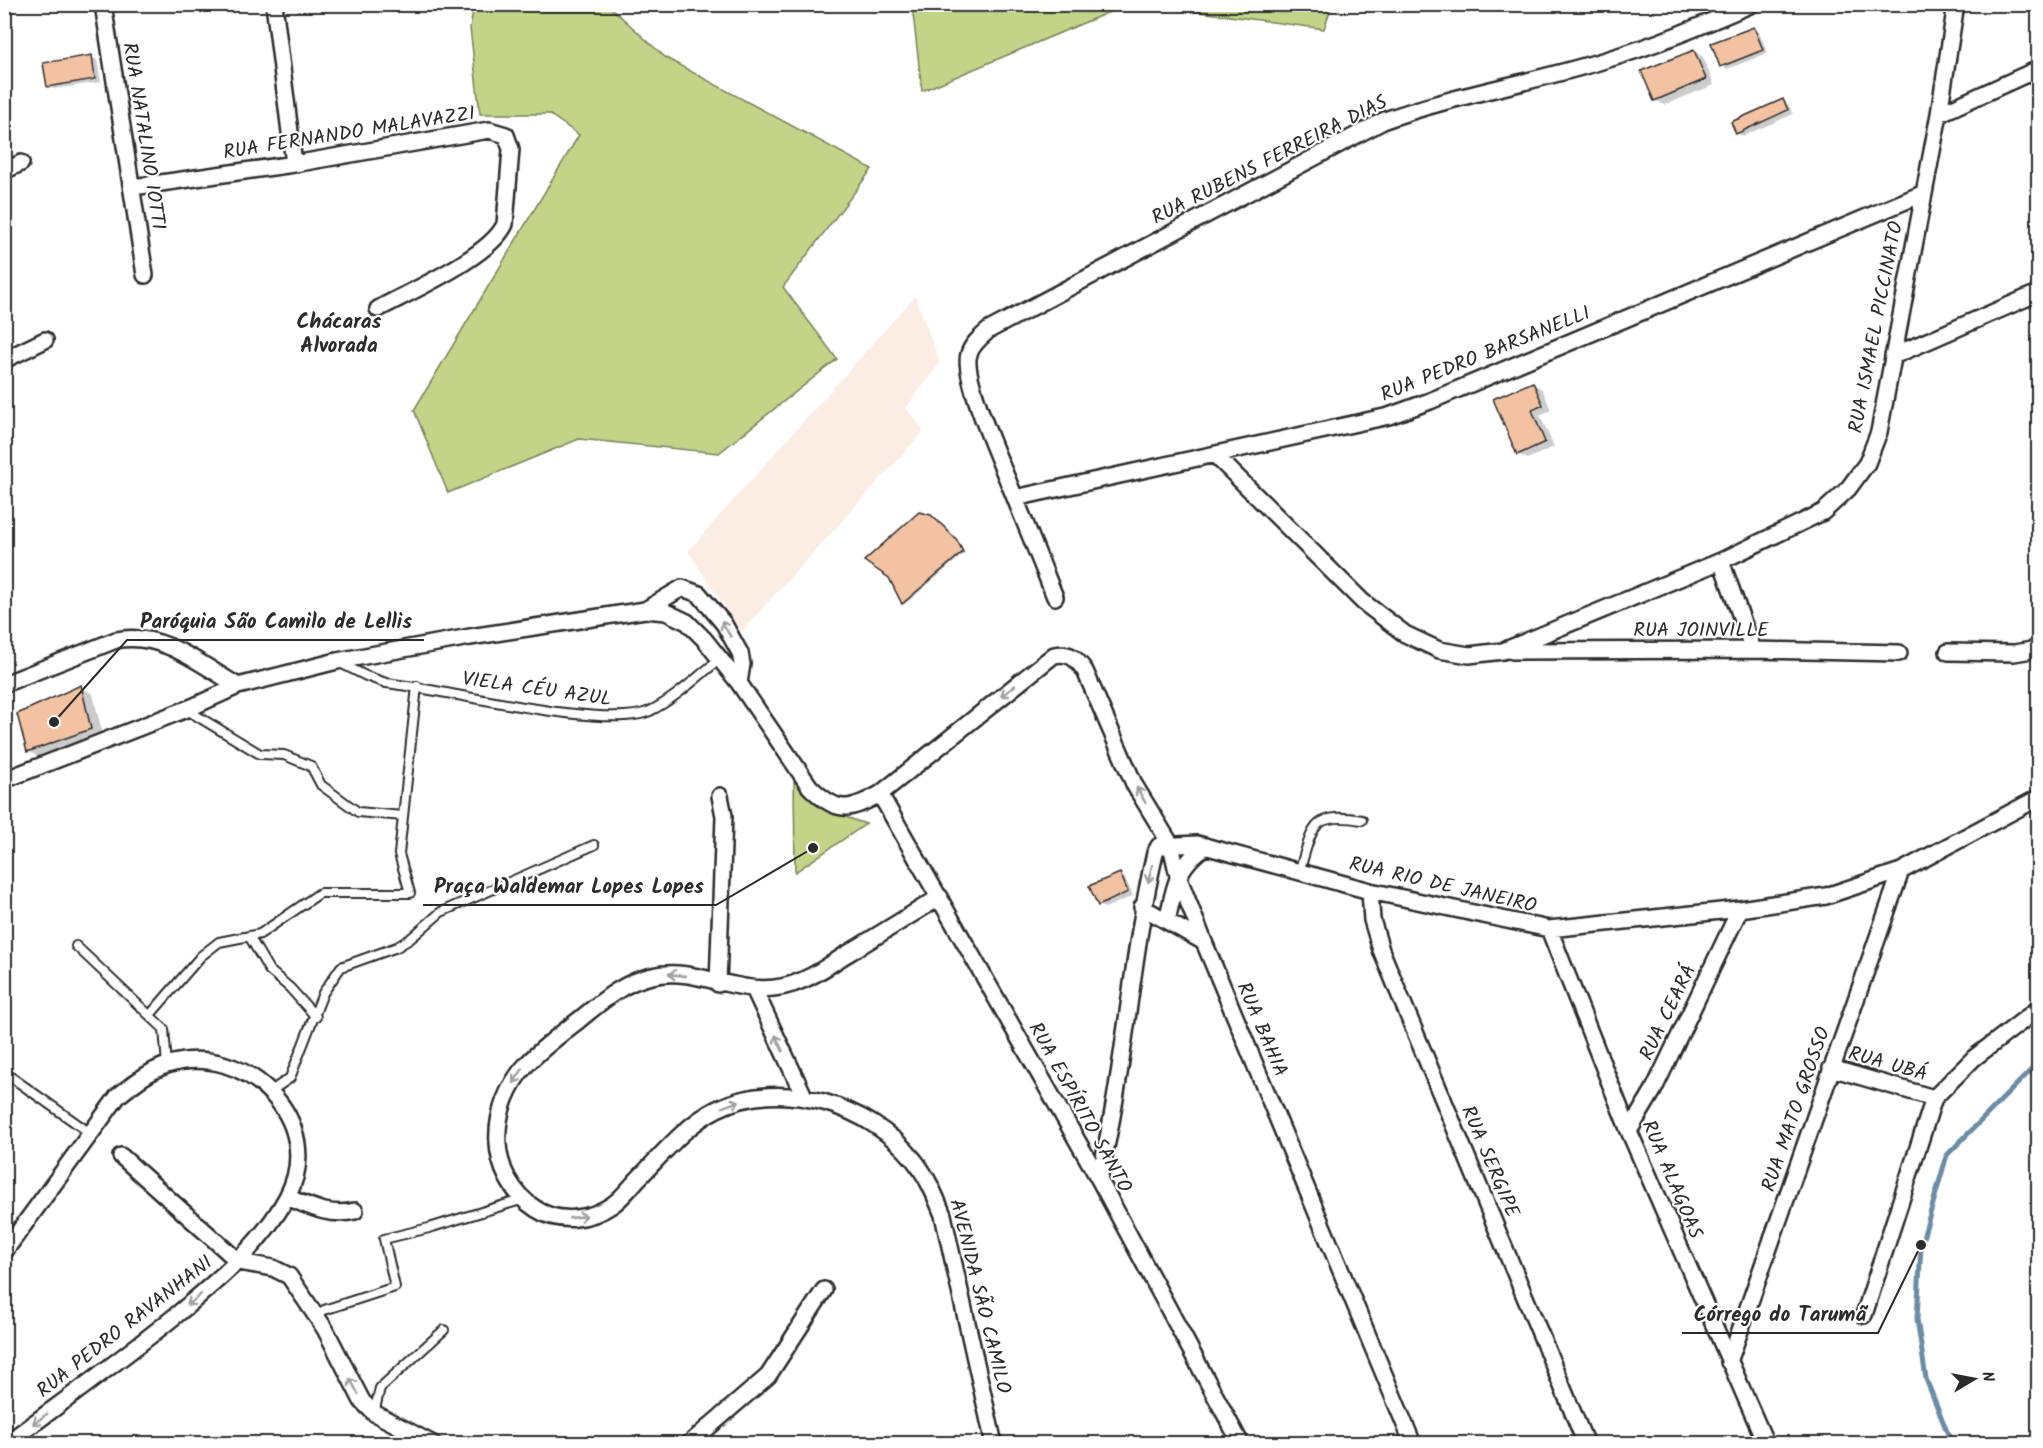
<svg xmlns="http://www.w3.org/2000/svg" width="2043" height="1448" font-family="Kalam,sans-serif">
<rect width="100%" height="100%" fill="#fff"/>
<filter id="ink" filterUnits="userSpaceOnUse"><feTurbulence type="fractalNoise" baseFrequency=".0167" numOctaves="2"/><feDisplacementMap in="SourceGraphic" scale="12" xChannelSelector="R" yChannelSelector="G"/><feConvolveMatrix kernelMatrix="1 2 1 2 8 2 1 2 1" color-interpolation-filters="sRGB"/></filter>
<g filter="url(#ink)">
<!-- built -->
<path fill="#fbede3" d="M915 296 940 363 906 408 924 431 741 632 688 551Z"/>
<!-- green -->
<path fill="#c3d489" stroke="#77805a" stroke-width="1.5" d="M474 5H608L666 58 872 169 783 287 837 359 719 453 579 439 448 493 414 410 579 135 549 114H480L470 28Z
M912 5V4L1126 5 922 91Z
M1148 5 1332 4V5L1324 29Z
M794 779 828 811 866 824 795 872Z"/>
<!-- shadow -->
<path fill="#0003" d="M1754 28 1759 32 1768 53 1727 69 1722 66Z
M1694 51 1703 57 1714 85 1664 105 1655 100Z
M91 57 97 60 101 82 54 89 48 86Z
M1783 100 1788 104 1793 114 1743 136 1737 133Z
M1533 384 1542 389 1551 410 1540 415 1554 447 1527 459 1518 454Z
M945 528 959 543 965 553 905 604 903 603Z
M81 687 93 694 103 736 40 758 28 751Z
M1119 875 1125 878 1133 896 1105 908 1099 905Z"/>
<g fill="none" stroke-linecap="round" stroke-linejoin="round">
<!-- stream -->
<path stroke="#6c8ca5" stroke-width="5" d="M1952 1444 1926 1379 1917 1319 1921 1245 1947 1155 2038 1063"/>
</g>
<!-- building -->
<path fill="#f3c2a3" stroke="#2b2b2b" stroke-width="1.5" d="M1754 27 1763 50 1720 67 1711 43Z
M1694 50 1706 79 1654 101 1641 71Z
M92 55 95 79 47 87 43 63Z
M1783 99 1788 110 1736 134 1731 122Z
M1533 382 1543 405 1532 410 1545 442 1517 455 1493 399Z
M919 512 931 515 942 525 957 540 963 552 902 604 889 578 864 561Z
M81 685 91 729 27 752 17 714Z
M1120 873 1128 892 1098 906 1089 886Z"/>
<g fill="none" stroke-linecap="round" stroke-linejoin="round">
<defs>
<path id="service" d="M338 662 366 676 386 683C443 689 605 731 650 711 675 699 698 676 720 659
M187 710 260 754 284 755 311 766 321 785 358 812 403 816
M1299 872C1313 829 1310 811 1362 820
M249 936 269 970 290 988 316 1017
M76 946 164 1029 167 1065
M150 1015 201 956 219 942 260 934 320 893H410L399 854 417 686
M4 1072 90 1133
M271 1091 290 1078 323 993 341 967 397 947 410 939 441 912 594 845
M324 1310 395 1287 384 1239 429 1228 524 1199
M374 1413 380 1388 444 1330"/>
<path id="minor" d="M103 4 145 275
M274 4 294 164
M1752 4C1703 25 1654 46 1602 61 1530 83 1456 95 1385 120L989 330C981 337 972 344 969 354 961 377 1005 472 1015 498L1389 416 1430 401 1922 194
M1939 114 2038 69
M4 171 21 163
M133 187 294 164 489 130 506 135 511 149 505 224C491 256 411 291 378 309
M1893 356 2038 293
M4 360 45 340
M1215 455 1363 602 1405 634 1439 650 1469 655 1503 651 1721 561 1823 512 1848 489 1867 463 1879 432 1939 114 1956 4
M1015 498 1055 597
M1721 561 1753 650
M645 610 682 588 699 594 724 624 740 653 742 664 739 683
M1512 651 1753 650 1899 653
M1948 652 2014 653 2038 649
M4 684 116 640C162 631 200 664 238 686
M4 780 192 707 238 686 337 661 470 637 645 610 666 612 687 622 704 639 739 683 810 787C837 813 847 812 880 794L1054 655C1070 652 1076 658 1085 671L1135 786 1171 845 1178 876 1204 942 1413 1444
M880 794 1099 1179 1241 1444
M1370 891 1372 920 1381 950 1586 1444
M940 897C911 915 881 933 852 951 836 960 820 973 803 980 746 1006 703 964 652 976 623 982 601 1002 579 1020 561 1034 542 1048 527 1064 488 1106 485 1176 536 1209 559 1224 590 1220 612 1205 621 1199 629 1189 636 1181 661 1156 685 1125 717 1109 781 1077 870 1105 914 1160 927 1176 935 1195 943 1215L994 1444
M1142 907 1204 942
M1167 921C1175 887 1175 867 1206 846
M1549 929 1629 1131 1766 1444
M718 984 724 816 720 796
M755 991 804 1096
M1831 1068 1934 1098
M1629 1131 1653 1091 1740 909
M121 1156 239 1262
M1099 1179C1125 1072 1130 961 1155 853L1159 846 1197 844 1370 891 1549 929 1740 909 1826 896 1901 871 2038 798
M287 1197C311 1207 330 1217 355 1211
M4 1252 118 1096C133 1084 149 1071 167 1065 245 1040 328 1122 287 1197 261 1245 221 1277 180 1312 124 1358 65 1400 6 1444
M239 1262 273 1268 289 1276 325 1329 362 1401 374 1413 433 1444
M1864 1315 1934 1098 1974 1058 2038 1009
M1729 1362 1901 871
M689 1444 768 1376 824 1290"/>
</defs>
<!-- service casing -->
<use href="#service" stroke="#2b2b2b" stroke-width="12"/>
<!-- minor casing -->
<use href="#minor" stroke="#2b2b2b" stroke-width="20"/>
<!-- service -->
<use href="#service" stroke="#fff" stroke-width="8"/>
<!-- minor -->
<use href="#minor" stroke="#fff" stroke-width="15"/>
</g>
<!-- one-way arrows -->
<defs><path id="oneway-shaft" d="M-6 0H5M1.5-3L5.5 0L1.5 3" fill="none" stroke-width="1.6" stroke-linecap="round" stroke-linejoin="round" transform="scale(1.5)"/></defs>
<g stroke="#a0a0a0">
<use href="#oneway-shaft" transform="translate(726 629) rotate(-121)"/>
<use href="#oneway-shaft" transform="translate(1008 691) rotate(142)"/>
<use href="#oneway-shaft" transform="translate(1141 795) rotate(-119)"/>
<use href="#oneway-shaft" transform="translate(1150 874) rotate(103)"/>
<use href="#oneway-shaft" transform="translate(677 975) rotate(-174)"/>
<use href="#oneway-shaft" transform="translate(779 1043) rotate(-115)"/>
<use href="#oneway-shaft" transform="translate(518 1076) rotate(124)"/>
<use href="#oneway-shaft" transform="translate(731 1104) rotate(-20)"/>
<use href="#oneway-shaft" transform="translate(578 1217) rotate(-8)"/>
<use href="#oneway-shaft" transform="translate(194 1300) rotate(140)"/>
<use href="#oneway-shaft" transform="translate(354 1386) rotate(-118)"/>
<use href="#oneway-shaft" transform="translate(40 1419) rotate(144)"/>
</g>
</g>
<g text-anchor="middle" stroke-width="4.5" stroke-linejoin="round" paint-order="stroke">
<!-- street labels -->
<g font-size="20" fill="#2b2b2b" stroke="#fff">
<text transform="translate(349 132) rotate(-9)" y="7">RUA FERNANDO MALAVAZZI</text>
<text transform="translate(145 136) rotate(81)" y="7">RUA NATALINO IOTTI</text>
<text transform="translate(1269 159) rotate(-27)" y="7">RUA RUBENS FERREIRA DIAS</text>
<text transform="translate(1875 327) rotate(-79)" y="7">RUA ISMAEL PICCINATO</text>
<text transform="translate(1485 353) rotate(-22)" y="7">RUA PEDRO BARSANELLI</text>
<text x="1701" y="636">RUA JOINVILLE</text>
<text transform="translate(537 688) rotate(8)" y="7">VIELA CÉU AZUL</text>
<text transform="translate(1443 884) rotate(13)" y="7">RUA RIO DE JANEIRO</text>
<text transform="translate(1667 1012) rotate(-64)" y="7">RUA CEARÁ</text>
<text transform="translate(1263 1029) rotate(67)" y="7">RUA BAHIA</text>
<text transform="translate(1888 1063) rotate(16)" y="7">RUA UBÁ</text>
<text transform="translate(1081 1107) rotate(61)" y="7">RUA ESPÍRITO SANTO</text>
<text transform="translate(1795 1109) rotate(-71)" y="7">RUA MATO GROSSO</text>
<text transform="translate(1491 1161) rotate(67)" y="7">RUA SERGIPE</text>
<text transform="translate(1673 1179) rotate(67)" y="7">RUA ALAGOAS</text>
<text transform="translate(981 1296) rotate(76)" y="7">AVENIDA SÃO CAMILO</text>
<text transform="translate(124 1326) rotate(-38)" y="7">RUA PEDRO RAVANHANI</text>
</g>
<!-- neighbourhood labels -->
<g font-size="21" font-weight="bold" fill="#2b2b2b" stroke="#fff">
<text x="339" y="328">Chácaras<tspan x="339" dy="24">Alvorada</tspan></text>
</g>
</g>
<!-- callouts -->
<path fill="none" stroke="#2b2b2b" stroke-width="2" d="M54 722L127 640H424M813 848L716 905H423M1921 1245L1878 1333H1682"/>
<g fill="#2b2b2b" stroke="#fff" stroke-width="2">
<circle cx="54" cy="722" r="6"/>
<circle cx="813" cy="848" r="6"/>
<circle cx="1921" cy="1245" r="6"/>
</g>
<g font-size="21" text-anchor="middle" font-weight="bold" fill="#2b2b2b" stroke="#fff" stroke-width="4.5" stroke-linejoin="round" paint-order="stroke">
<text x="276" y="628">Paróquia São Camilo de Lellis</text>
<text x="569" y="893">Praça Waldemar Lopes Lopes</text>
<text x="1780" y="1321">Córrego do Tarumã</text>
</g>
<!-- margin -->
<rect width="2043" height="1448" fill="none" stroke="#fff" stroke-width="24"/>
<rect x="12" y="12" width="2019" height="1424" fill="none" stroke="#2b2b2b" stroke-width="2" filter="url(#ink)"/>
<!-- north arrow -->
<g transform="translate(1974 1379) rotate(80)" stroke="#ffffff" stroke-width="4.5" paint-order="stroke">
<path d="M0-4.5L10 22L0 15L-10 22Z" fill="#2b2b2b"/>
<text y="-9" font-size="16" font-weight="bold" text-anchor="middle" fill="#2b2b2b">N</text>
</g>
</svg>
